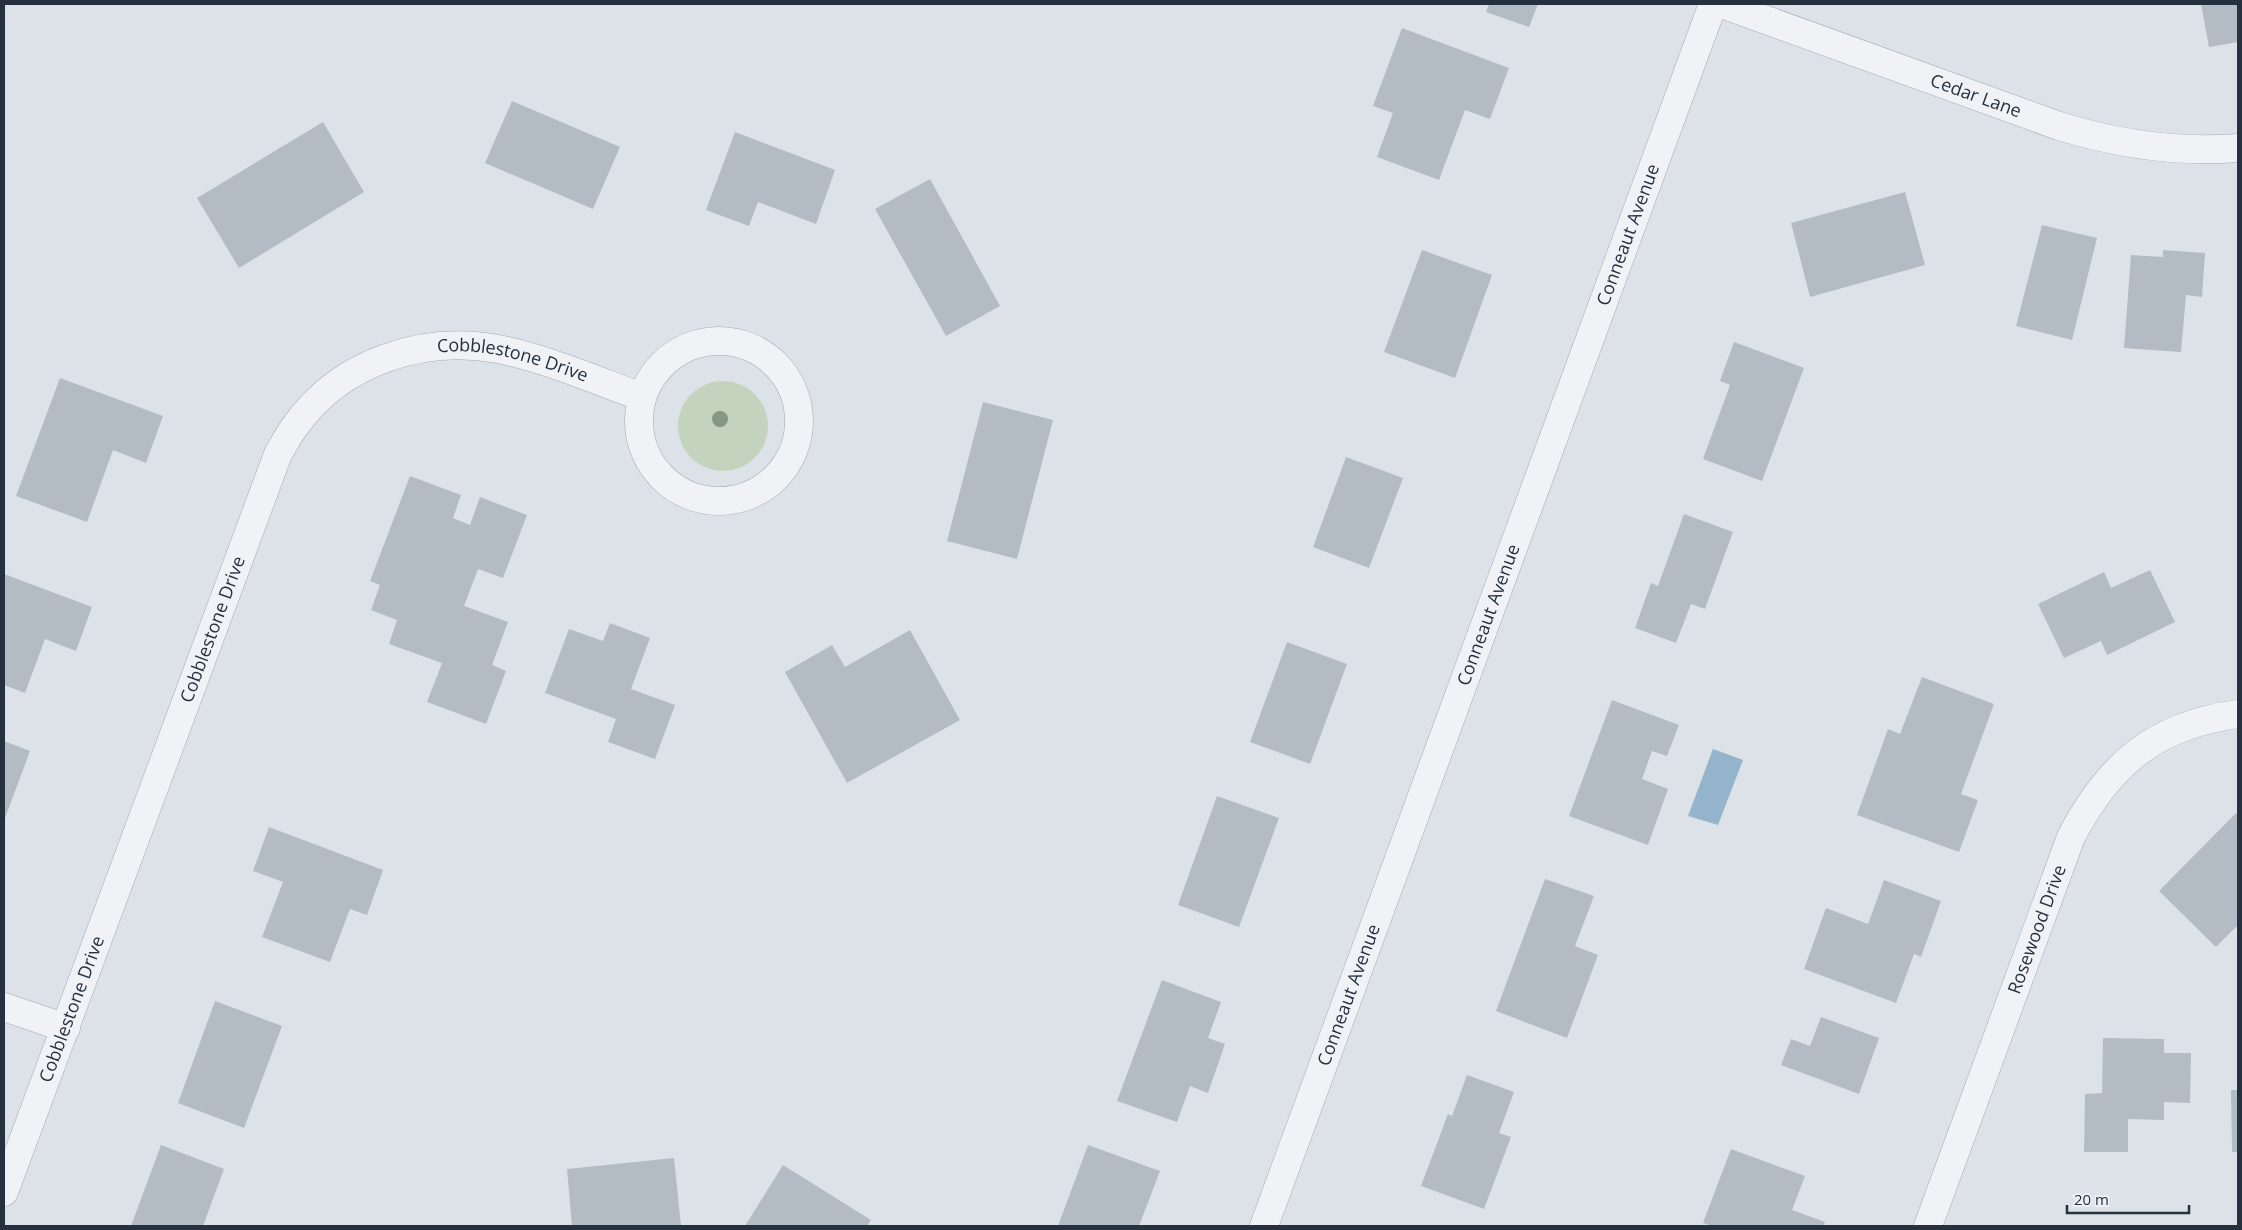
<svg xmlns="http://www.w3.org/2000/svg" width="2242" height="1230" font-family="'Open Sans',sans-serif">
<rect width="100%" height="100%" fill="#dde2e8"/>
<!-- green -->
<path fill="#c4d3bd" d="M678 426a45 45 0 1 1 90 0a45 45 0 1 1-90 0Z"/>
<!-- water -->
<path fill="#94b4cb" d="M1713 749 1743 760 1718 825 1688 816Z"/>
<!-- building -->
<path fill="#b3bcc5" d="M1489 4H1538L1529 27 1486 12Z
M2201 4H2238V42L2209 47Z
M1402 28 1509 68 1490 119 1465 110 1439 180 1377 157 1393 113 1373 106Z
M512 101 620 147 593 209 485 163Z
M323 122 364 192 239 268 197 198Z
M735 132 835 170 816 224 758 202 749 226 706 210Z
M930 179 1000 306 946 336 875 209Z
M1905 192 1925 265 1810 297 1791 223Z
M2042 225 2097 238 2072 340 2016 326Z
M1422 250 1492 275 1455 378 1384 352Z
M2163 250 2205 253 2202 297 2186 295 2181 352 2124 348 2131 255 2163 257Z
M1734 342 1804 368 1762 481 1703 459 1730 385 1720 381Z
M60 378 163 416 146 463 113 450 87 522 16 496Z
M983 402 1053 420 1017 559 947 541Z
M1346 457 1403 478 1369 568 1313 547Z
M410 476 461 495 453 518 470 525 480 497 527 515 503 578 478 569 464 606 508 622 492 665 506 671 486 724 427 702 442 663 389 644 397 620 371 610 380 585 370 581Z
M1684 514 1733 532 1705 609 1691 604 1676 643 1635 628 1651 583 1658 586Z
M2150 570 2175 622 2107 655 2101 641 2064 658 2038 604 2104 572 2111 588Z
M4 574 92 607 76 651 45 639 25 693 4 685Z
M610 623 650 638 631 689 675 705 655 759 608 742 616 719 545 693 569 629 603 641Z
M910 630 960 720 847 783 785 672 832 645 845 667Z
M1287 642 1347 664 1310 764 1250 742Z
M1922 677 1994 704 1961 794 1978 800 1959 852 1857 815 1888 729 1900 734Z
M1612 700 1679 725 1667 756 1652 751 1642 779 1668 789 1648 845 1569 816Z
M4 741 30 751 4 821Z
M1217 796 1279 818 1239 927 1178 905Z
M2236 813 2238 814V925L2216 947 2159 891Z
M269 827 383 870 367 915 350 909 330 962 262 937 283 882 253 871Z
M1545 879 1594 896 1575 946 1598 955 1567 1038 1496 1011Z
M1884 880 1941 901 1921 957 1914 954 1896 1003 1804 969 1826 908 1868 924Z
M1162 980 1221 1002 1208 1038 1225 1044 1208 1093 1190 1086 1177 1122 1117 1101Z
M215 1001 282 1026 244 1128 178 1103Z
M1821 1017 1879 1038 1859 1094 1781 1065 1791 1039 1810 1046Z
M2103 1038 2164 1039V1053H2191L2190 1103 2164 1102V1120L2128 1119V1152H2084L2085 1094 2102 1093Z
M1467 1075 1514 1092 1499 1133 1511 1137 1484 1209 1421 1186 1448 1114 1452 1116Z
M2231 1090H2238V1152H2232Z
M161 1145 224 1169 203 1226H131Z
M1088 1145 1160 1171 1139 1226H1058Z
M1731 1149 1805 1176 1792 1210 1825 1222 1823 1226H1713L1703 1223Z
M674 1158 681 1226H572L567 1169Z
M783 1165 871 1220 867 1226H745Z"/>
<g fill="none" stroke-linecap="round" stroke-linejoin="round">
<defs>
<g id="minor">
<path id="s1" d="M1722 4 2059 126C2118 144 2177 153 2238 148"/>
<circle cx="719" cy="421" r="80"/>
<path d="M4 1007 66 1028"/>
<path id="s2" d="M4 1192 278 454C284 444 289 434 296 425 341 362 423 335 498 349 547 359 595 380 642 397"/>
<path id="s3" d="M1264 1226 1713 4"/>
<path id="s4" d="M1928 1226 2071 837C2109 764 2155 725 2238 714"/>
</g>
</defs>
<!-- minor casing -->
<use href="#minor" stroke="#a2a9b2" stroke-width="29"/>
<!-- minor -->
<use href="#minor" stroke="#f0f2f6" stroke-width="28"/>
</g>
<!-- trees -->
<circle fill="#859883" cx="720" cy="419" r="8"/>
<g text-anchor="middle" stroke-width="4.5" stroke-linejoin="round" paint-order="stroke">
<!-- street labels -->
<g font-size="18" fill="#25313f" stroke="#ecf1f6">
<text dy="6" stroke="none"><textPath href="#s1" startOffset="270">Cedar Lane</textPath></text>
<text dy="6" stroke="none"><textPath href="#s3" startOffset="1056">Conneaut Avenue</textPath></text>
<text dy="6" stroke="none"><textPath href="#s2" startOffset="1065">Cobblestone Drive</textPath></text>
<text dy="6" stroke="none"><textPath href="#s3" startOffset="651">Conneaut Avenue</textPath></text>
<text dy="6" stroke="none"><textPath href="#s2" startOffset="600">Cobblestone Drive</textPath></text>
<text dy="6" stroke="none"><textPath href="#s4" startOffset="316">Rosewood Drive</textPath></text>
<text dy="6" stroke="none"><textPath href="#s3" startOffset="246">Conneaut Avenue</textPath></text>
<text dy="6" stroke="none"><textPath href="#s2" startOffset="195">Cobblestone Drive</textPath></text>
</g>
</g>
<!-- border -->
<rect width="2242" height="1230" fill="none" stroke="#25313f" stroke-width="10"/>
<!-- scale -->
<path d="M2067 1205v8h122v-8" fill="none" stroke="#25313f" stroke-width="2.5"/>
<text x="2074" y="1205" font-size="15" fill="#25313f" stroke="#ecf1f6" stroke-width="4" paint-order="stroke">20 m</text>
</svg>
